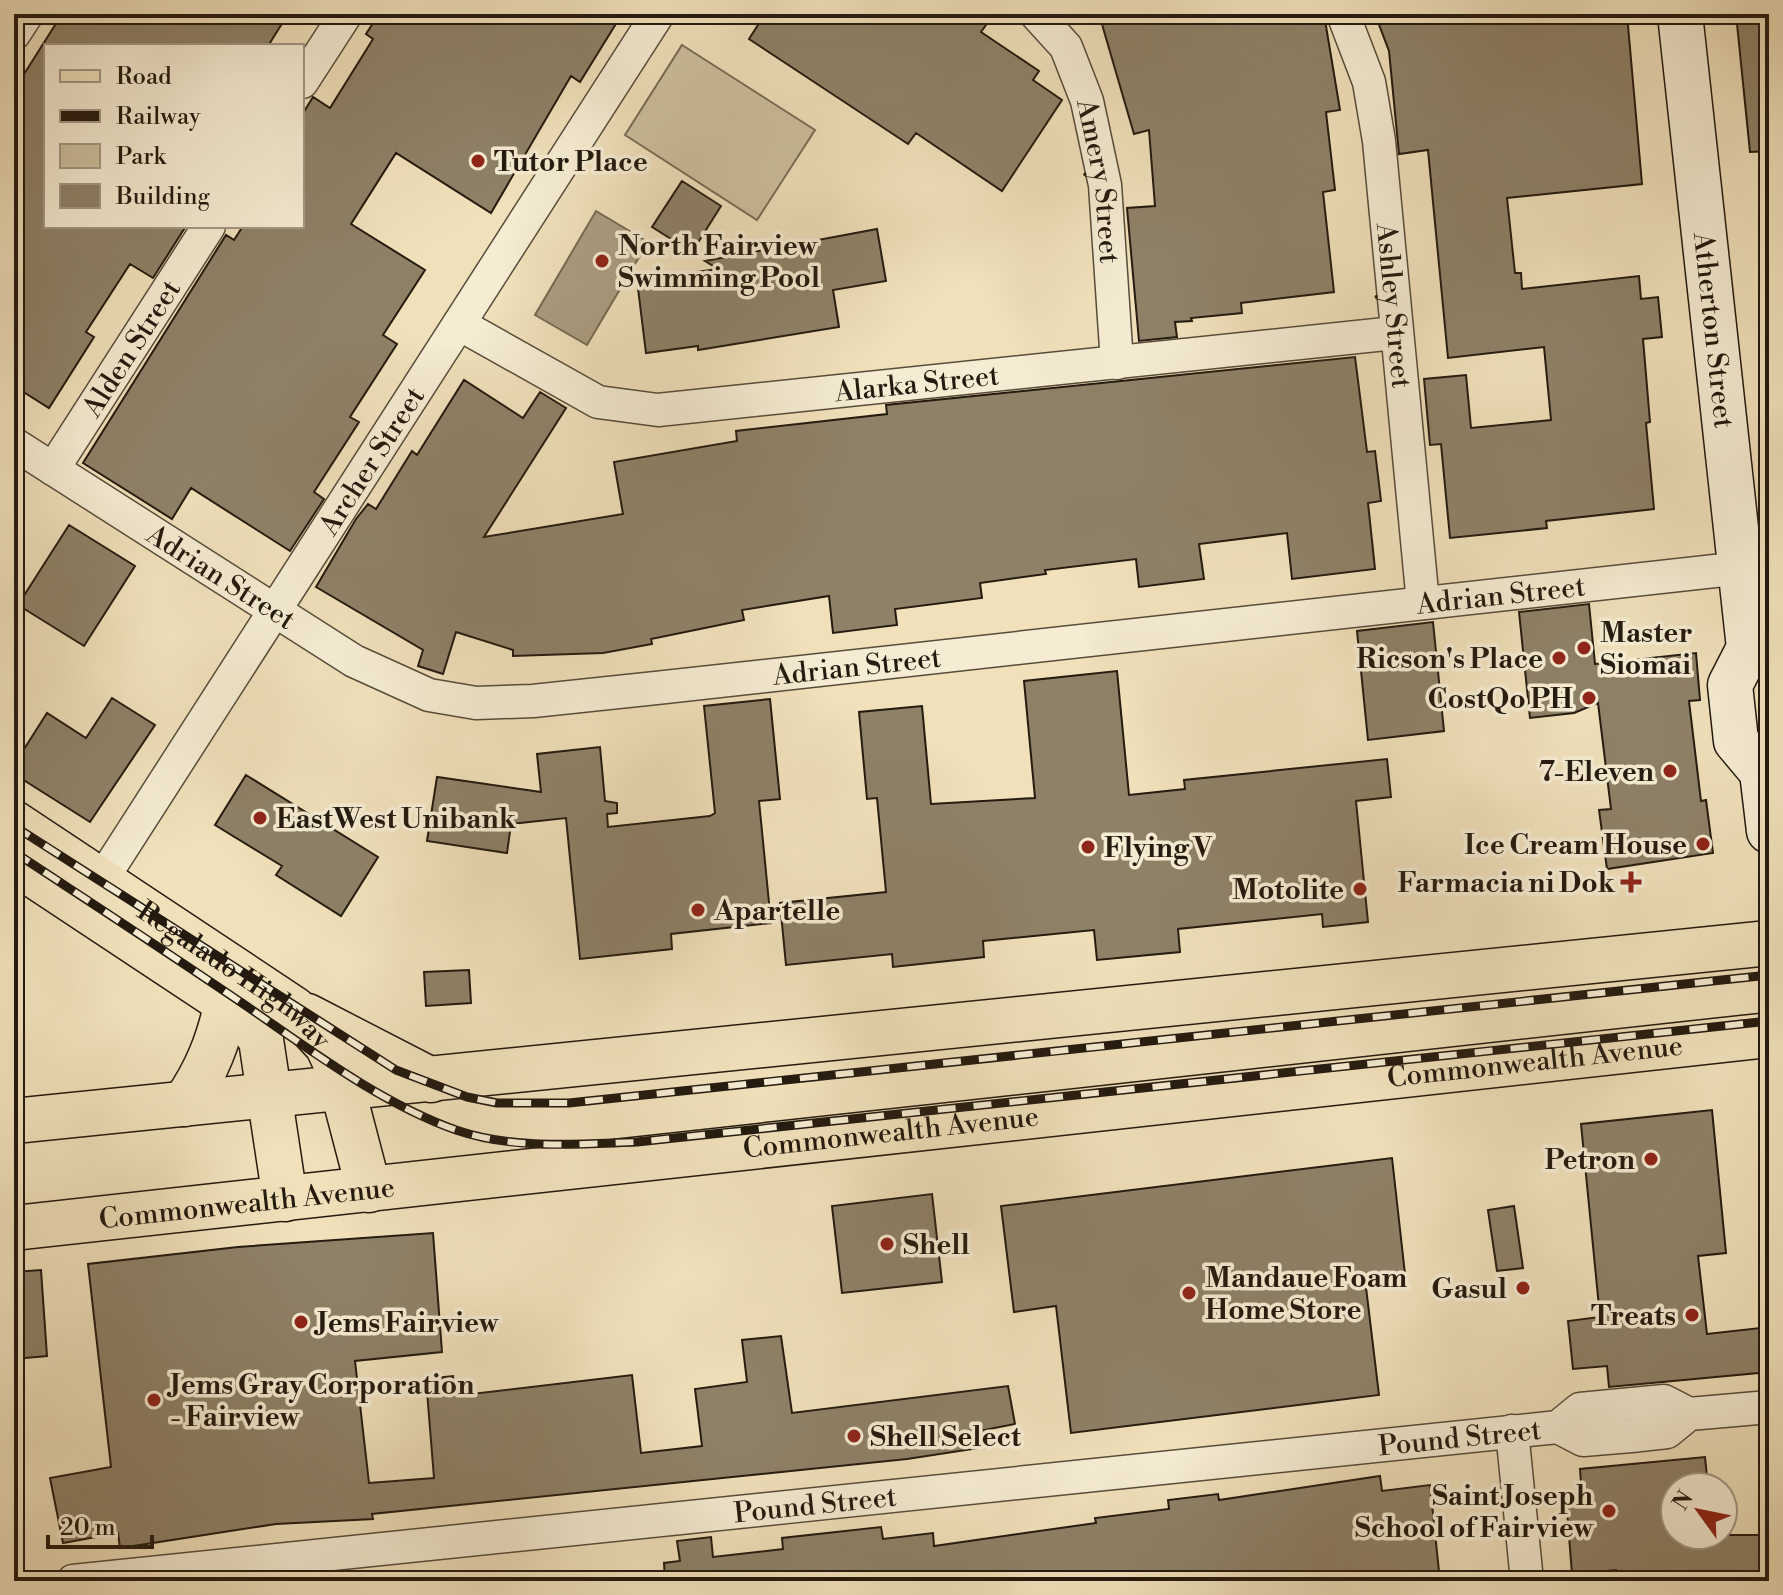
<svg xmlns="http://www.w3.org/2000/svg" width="1783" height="1595" font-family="'Libre Bodoni',serif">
<rect width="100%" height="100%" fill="#f0e1bb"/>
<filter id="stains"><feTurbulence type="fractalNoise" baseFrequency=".0025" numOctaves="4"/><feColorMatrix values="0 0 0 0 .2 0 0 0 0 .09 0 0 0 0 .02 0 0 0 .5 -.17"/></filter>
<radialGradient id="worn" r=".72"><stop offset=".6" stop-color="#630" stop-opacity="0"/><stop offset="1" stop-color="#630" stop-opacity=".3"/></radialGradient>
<!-- green -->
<path fill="#cdbf9e" stroke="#786c56" stroke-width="2" d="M682 45 815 130 757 220 625 135Z"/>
<!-- water -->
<path fill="#ab9d81" stroke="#756953" stroke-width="2" d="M596 211 648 242 587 345 535 315Z"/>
<!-- building -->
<path fill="#8e8168" stroke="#241a0f" stroke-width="2" d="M62 14H288L268 46H46V226H186L153 278 130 264 86 332 94 337 49 408 14 386V90Z
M379 14H622L580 82 571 76 491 213 396 153 351 224 425 270 383 335 397 344 350 417 359 422 314 492 324 499 290 551 191 488 172 519 83 463 226 235 234 240 243 226H302V115L313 97 330 108 373 39 366 34Z
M765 14H994L981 32 1039 71 1033 80 1062 100 1002 191 916 133 908 144 749 39Z
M1099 14H1324L1340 110 1326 112 1335 190 1323 192 1334 292 1241 303 1242 313 1191 318 1192 321 1175 322 1177 337 1139 341 1127 208 1155 206 1149 130 1134 134Z
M1375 14H1627L1642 184 1507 198 1515 273H1521L1522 289 1639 276 1641 299 1658 297 1662 337 1643 339 1650 422 1646 423 1654 509 1546 521 1547 528 1450 538 1441 444 1430 445 1424 379 1466 375 1471 428 1551 420 1544 347 1448 358 1428 150 1399 154 1389 51Z
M1736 14H1769V151L1750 152Z
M682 181 721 206 692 252 652 227Z
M877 229 886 281 833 290 839 327 698 350V346L646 353 637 280 718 269 705 261Z
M1355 357 1367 452 1375 451 1381 501 1368 503 1375 569 1292 579 1287 533 1199 544 1204 579 1139 587 1136 559 1045 570 1046 574 980 583 982 598 895 609 897 625 833 633 829 596 742 610 744 620 651 639 652 644 603 653 513 656V650L456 632 443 674 418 666 423 650 316 587 356 519 368 504 376 509 412 451 417 455 464 380 523 418 540 392 566 408 484 537 623 514 614 462 737 441 736 431 887 414 886 405Z
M69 525 135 566 84 646 18 605Z
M1589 604 1595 664 1696 653 1700 700 1689 701 1701 801 1706 800 1713 853 1607 869 1599 810 1611 809 1598 703 1574 713 1530 718 1519 612Z
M1433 622 1444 731 1368 740 1357 631Z
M1117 671 1129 795 1185 789 1184 780 1387 759 1391 797 1356 801 1368 922 1323 927 1322 914 1178 929 1180 952 1097 960 1094 930 983 941 984 957 893 967 892 954 786 965 780 903 886 892 877 798 867 799 859 712 922 706 931 804 1035 798 1024 681Z
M112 698 155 725 90 822 14 774V765L47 713 86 738Z
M770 699 780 799 759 801 771 923 671 934 672 949 580 959 566 818 511 824 507 853 427 841 437 777 541 792 537 754 600 747 605 801 617 803V813L607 814 608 827 710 816 715 813 704 706Z
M246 775 378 857 341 916 276 875 282 866 215 825Z
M469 970 471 1003 426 1006 424 972Z
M1712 1110 1726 1253 1698 1256 1707 1334 1769 1327V1372L1609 1387 1607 1366 1573 1369 1568 1321 1600 1317 1581 1124Z
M1392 1158 1405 1274 1365 1279 1379 1395 1071 1433 1056 1306 1014 1312 1001 1206Z
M932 1194 942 1282 842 1293 832 1206Z
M1514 1206 1523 1268 1497 1271 1488 1210Z
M433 1233 442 1352 355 1361 369 1483 434 1478 426 1379 453 1376 455 1396 632 1375 641 1453 702 1446 695 1389 747 1382 742 1340 781 1336 792 1413 1008 1386 1015 1424 984 1430 986 1447 907 1459 372 1514 373 1519 276 1524 120 1548 118 1533 63 1543 50 1478 111 1467 88 1264 238 1247Z
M41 1270 47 1356 14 1359V1272Z
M1705 1457 1708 1487H1675V1535H1769V1581H1617L1616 1570 1572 1574 1566 1498 1582 1496 1580 1469Z
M1380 1476 1382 1491 1430 1485 1440 1581H665L664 1563 680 1561 677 1541 711 1537 713 1557 783 1549 782 1538 881 1527 883 1539 933 1533 934 1546 1096 1523 1095 1518 1169 1509 1168 1500 1218 1494 1219 1500Z"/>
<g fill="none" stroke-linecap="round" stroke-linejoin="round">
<defs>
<g id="street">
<path id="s1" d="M1036 14 1066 47 1087 101 1105 185 1117 363"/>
<path id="s2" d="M1343 14 1369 82 1379 141 1423 603"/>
<path d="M14 34 27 14"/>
<path d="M302 82 346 14"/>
<path id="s3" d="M459 324 598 402 658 410 1395 333"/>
<path id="s4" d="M14 444 354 661 429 695 476 703 533 701 656 688 1769 565"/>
<path id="s5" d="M53 469 209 226"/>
<path id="s6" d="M90 898 658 14"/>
<path d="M1558 1427 1583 1440 1631 1436 1667 1432 1689 1414 1769 1407"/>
<path d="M1512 1431 1527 1581"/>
<path id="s7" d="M73 1581 1558 1427 1580 1409 1664 1401 1689 1414"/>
</g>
<g id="secondary">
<path id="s8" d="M1680 14 1749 648 1730 685 1736 741 1762 772"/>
<path d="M1769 759 1762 772 1769 831"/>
</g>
<g id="primary">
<path id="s9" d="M14 823 294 1009 327 1045 336 1064 369 1190"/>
<path d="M14 862 227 1003 243 1014 261 1040 285 1199"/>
<path d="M307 1016 431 1080"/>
<path d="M184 1104C207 1071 218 1042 227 1003"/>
<path d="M14 1121 1769 943"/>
<path id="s10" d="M14 1228 1769 1035"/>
</g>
</defs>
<!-- street casing -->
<use href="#street" stroke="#574c3a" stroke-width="35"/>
<!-- secondary casing -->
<use href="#secondary" stroke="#241a0f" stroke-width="47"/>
<!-- primary casing -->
<use href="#primary" stroke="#241a0f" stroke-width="47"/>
<!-- street -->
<use href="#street" stroke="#f5ecd3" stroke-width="32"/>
<!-- secondary -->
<use href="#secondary" stroke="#f5ecd3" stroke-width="44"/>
<!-- primary -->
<use href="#primary" stroke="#f0e1bb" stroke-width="44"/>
<defs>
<path id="rail" d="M14 826 396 1070 467 1097 497 1103H569L1769 975
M14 852C90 902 167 952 242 1003 309 1049 380 1103 456 1130 514 1150 578 1144 637 1142L1769 1021"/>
</defs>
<!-- rail casing -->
<use href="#rail" stroke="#241a0f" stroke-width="9"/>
<!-- rail -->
<use href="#rail" stroke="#f5ecd3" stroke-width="6" stroke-dasharray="18" stroke-linecap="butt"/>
</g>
<!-- markers -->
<g fill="#8f2418" stroke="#f5ecd3" stroke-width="3">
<circle cx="478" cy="161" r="8"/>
<circle cx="602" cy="261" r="8"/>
<circle cx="1584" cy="648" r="8"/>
<circle cx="1559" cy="658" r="8"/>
<circle cx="1589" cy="698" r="8"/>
<circle cx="1670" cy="771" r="8"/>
<circle cx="260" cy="818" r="8"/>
<circle cx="1703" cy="844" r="8"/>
<circle cx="1088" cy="847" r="8"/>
<path d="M1627 870h8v8h8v8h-8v8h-8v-8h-8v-8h8z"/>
<circle cx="1360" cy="889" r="8"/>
<circle cx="698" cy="910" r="8"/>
<circle cx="1651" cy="1159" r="8"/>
<circle cx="887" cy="1244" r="8"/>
<circle cx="1523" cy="1288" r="8"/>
<circle cx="1189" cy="1293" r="8"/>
<circle cx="1692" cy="1315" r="8"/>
<circle cx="301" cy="1322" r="8"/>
<circle cx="154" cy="1400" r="8"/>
<circle cx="854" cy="1436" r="8"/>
<circle cx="1609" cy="1511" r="8"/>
</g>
<g text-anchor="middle" stroke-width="7" stroke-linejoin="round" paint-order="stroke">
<!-- poi labels -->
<g font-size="28" font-weight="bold" fill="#241a0f" stroke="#f5ecd3" text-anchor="start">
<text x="494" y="171">Tutor Place</text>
<text x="618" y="255">North Fairview<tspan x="618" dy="32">Swimming Pool</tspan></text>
<text x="1600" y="642">Master<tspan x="1600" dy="32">Siomai</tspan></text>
<text x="1543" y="668" text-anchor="end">Ricson's Place</text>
<text x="1573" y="708" text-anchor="end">CostQo PH</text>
<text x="1654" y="781" text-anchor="end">7-Eleven</text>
<text x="276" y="828">EastWest Unibank</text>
<text x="1687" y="854" text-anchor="end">Ice Cream House</text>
<text x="1104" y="857">Flying V</text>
<text x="1615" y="892" text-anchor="end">Farmacia ni Dok</text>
<text x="1344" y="899" text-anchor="end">Motolite</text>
<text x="714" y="920">Apartelle</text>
<text x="1635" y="1169" text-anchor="end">Petron</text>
<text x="903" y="1254">Shell</text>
<text x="1205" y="1287">Mandaue Foam<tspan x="1205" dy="32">Home Store</tspan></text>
<text x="1507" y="1298" text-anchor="end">Gasul</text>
<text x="1676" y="1325" text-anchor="end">Treats</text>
<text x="317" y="1332">Jems Fairview</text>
<text x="170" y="1394">Jems Gray Corporation<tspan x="170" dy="32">- Fairview</tspan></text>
<text x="870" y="1446">Shell Select</text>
<text x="1593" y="1505" text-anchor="end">Saint Joseph<tspan x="1593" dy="32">School of Fairview</tspan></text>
</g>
<!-- street labels -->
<g font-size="28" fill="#241a0f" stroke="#f5ecd3">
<text dy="10" stroke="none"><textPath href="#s1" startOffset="184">Amery Street</textPath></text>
<text dy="10" stroke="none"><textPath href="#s2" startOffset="298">Ashley Street</textPath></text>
<text dy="10" stroke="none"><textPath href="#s8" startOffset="318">Atherton Street</textPath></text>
<text dy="10" stroke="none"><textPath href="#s5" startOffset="144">Alden Street</textPath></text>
<text dy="10" stroke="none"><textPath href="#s3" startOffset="480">Alarka Street</textPath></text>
<text dy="10" stroke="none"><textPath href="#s6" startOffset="520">Archer Street</textPath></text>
<text dy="10" stroke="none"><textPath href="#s4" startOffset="246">Adrian Street</textPath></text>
<text dy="10" stroke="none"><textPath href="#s4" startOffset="1564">Adrian Street</textPath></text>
<text dy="10" stroke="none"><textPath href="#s4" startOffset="916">Adrian Street</textPath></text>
<text dy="10" stroke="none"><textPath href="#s9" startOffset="268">Regalado Highway</textPath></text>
<text dy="10" stroke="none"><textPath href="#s10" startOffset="1530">Commonwealth Avenue</textPath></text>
<text dy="10" stroke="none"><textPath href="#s10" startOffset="882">Commonwealth Avenue</textPath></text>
<text dy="10" stroke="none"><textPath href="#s10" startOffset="234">Commonwealth Avenue</textPath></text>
<text dy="10" stroke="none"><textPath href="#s7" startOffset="1394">Pound Street</textPath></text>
<text dy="10" stroke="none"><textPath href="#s7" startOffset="746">Pound Street</textPath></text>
</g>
</g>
<!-- margin -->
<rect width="1783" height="1595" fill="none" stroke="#f0e1bb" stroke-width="48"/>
<rect x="16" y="16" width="1751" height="1563" fill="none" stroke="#241a0f" stroke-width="4"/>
<rect x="24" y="24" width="1735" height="1547" fill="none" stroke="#241a0f" stroke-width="2"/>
<!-- legend -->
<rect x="44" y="44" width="260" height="184" fill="#f5ecd3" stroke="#a19885" stroke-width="2"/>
<rect x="60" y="70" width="40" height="12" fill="#f0e1bb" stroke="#a19885" stroke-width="2"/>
<text x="116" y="84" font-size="24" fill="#241a0f">Road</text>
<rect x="60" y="110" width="40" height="12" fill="#241a0f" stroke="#a19885" stroke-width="2"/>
<text x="116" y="124" font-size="24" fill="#241a0f">Railway</text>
<rect x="60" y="144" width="40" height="24" fill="#cdbf9e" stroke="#a19885" stroke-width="2"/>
<text x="116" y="164" font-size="24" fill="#241a0f">Park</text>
<rect x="60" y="184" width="40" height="24" fill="#8e8168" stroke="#a19885" stroke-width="2"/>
<text x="116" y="204" font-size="24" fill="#241a0f">Building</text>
<!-- north arrow -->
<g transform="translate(1699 1511) rotate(303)"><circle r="38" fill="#f5ecd3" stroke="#a19885" stroke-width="2"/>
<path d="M0-6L14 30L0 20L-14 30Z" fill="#8f2418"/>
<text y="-12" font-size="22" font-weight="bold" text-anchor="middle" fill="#241a0f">N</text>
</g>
<!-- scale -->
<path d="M48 1535v12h104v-12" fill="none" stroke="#241a0f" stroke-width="4"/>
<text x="60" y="1535" font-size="24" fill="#241a0f" stroke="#f5ecd3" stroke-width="6" paint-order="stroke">20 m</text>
<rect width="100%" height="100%" filter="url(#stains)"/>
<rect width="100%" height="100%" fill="url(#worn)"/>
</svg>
